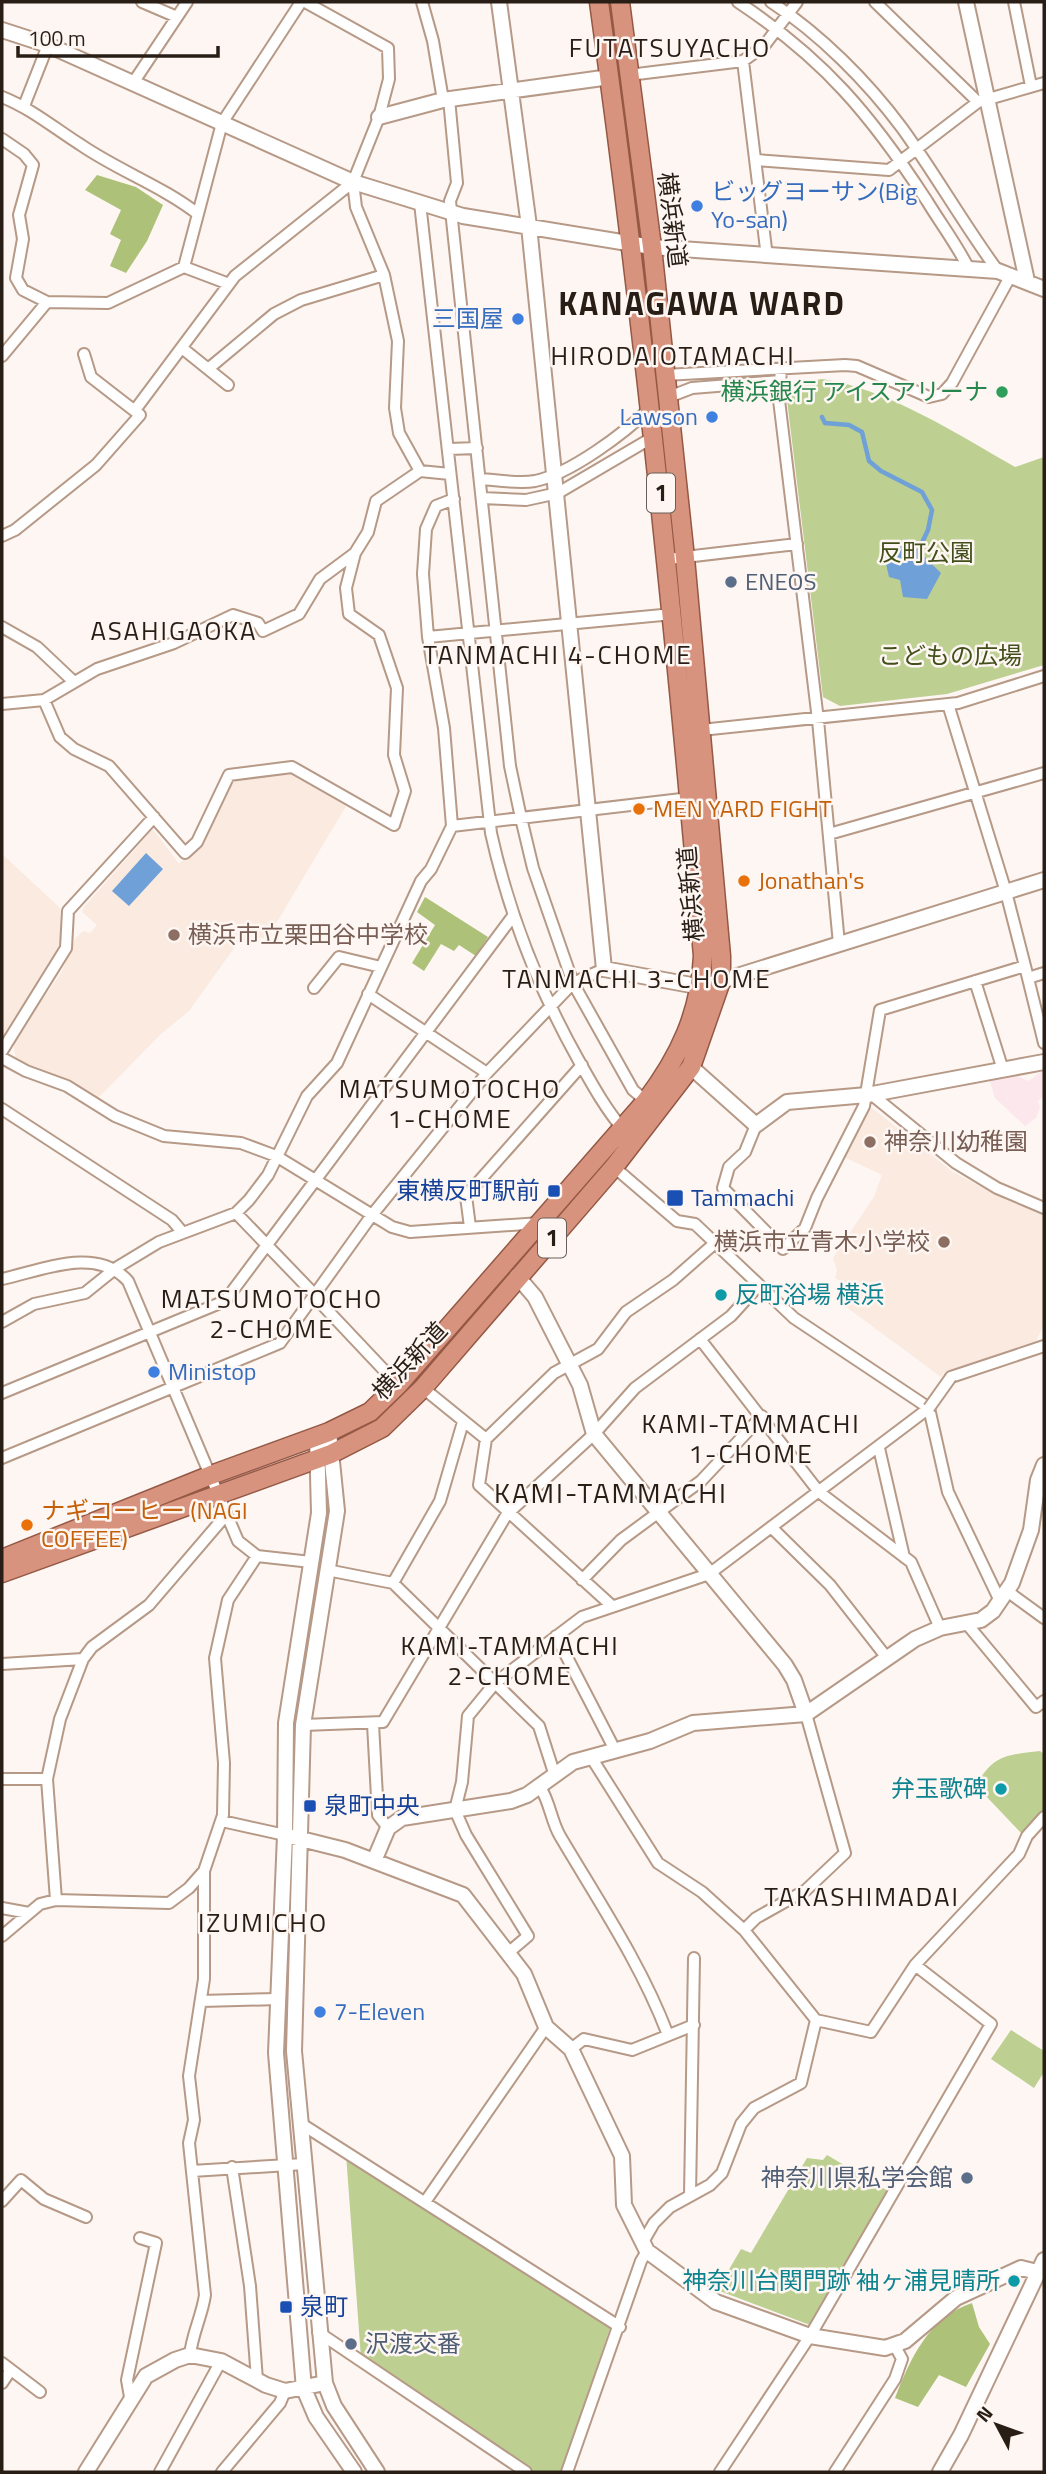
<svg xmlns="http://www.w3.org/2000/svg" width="1046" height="2474" font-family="'Titillium Web','Noto Sans JP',sans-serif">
<rect width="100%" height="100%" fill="#fdf6f2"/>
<!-- industrial -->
<path fill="#fce7ed" d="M1044 1069V1096L1038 1101 1040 1107 1036 1118 1025 1126 995 1098 990 1081 1014 1075 1029 1081Z"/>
<!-- built -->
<path fill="#faeae0" d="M290 771 346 806 268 937 239 941 189 1011 161 1034 95 1101 16 1059 13 1042 61 973 75 939 83 931 90 933 97 925 82 912 84 907 153 829 179 864 202 840 227 786 234 778Z
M2 854 60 908 61 941 56 963 2 1045Z
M872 1108 953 1172 998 1196 1044 1216V1325L1036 1341 944 1373 941 1377 841 1303 853 1288 835 1278 837 1270 833 1258 874 1197 882 1175 844 1157 862 1116Z"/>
<!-- green -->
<path fill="#bdcf91" d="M822 379C886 388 959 435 1015 467L1044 457V665L947 694 840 706 823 697 787 400 796 384Z
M1040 1751 1044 1754V1810L1023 1835 984 1794 978 1782C995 1754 1009 1755 1040 1751Z
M1011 2030 1044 2051V2072L1034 2088 991 2059Z
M346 2154 611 2325 561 2472H533L361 2358Z
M827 2155 888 2191 810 2325 717 2290 741 2249 751 2253 807 2158 823 2160Z"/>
<!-- forest -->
<path fill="#adc178" d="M97 175 136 187 163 205 147 241 126 273 110 266 121 240 110 234 121 210 85 190Z
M425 897 488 937 476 956 459 945 454 951 441 944 424 971 412 963 435 925 417 912Z
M972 2303 979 2327 990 2344 966 2387 939 2375 918 2407 895 2398C910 2359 929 2317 972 2303Z"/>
<!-- water -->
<path fill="#6fa0d8" d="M906 539 941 573 927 599 903 597 900 580 889 577 882 546Z
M146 853 163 869 129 906 112 891Z"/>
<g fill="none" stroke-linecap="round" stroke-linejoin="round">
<!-- stream -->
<path stroke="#6fa0d8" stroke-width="4.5" d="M822 417 825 423 849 425 862 432 869 461 881 471 922 492 932 510 928 530 918 551"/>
<defs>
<path id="minor" d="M142 2 177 17
M422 2 433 41 443 100
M738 2C824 59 871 115 927 201 941 224 957 245 969 269
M771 2C820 34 867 81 902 128 936 175 964 225 998 271
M875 2 978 102 1044 83
M1014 2 1031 86
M743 61 767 257
M629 75 743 61 764 46 797 2
M133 83 187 2
M2 97C32 109 54 128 81 145 119 171 162 186 198 214
M449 99 457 183 450 201 510 766 521 818 533 868 573 983 633 1090 646 1101
M24 106 48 45
M2 139 24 154 33 165 19 215 23 239 16 278 23 290 47 302
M756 160 889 170 978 102
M353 182 356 207 384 275 398 341 395 408 399 433 420 471
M420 203 491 833C509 914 538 988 579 1061 592 1084 605 1108 622 1128
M184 267 222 123 301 2
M182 348 228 385
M2 356 47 302 108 303 184 267 229 284
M781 368 779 400 818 720 839 944
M208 369 274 314 301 300 384 275
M665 375 845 365 857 366 929 397 942 394 952 383 1011 275
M666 398 692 388 780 381
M135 410 235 276 353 182 379 117 389 79 388 48 305 2
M449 449 477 448
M480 479C497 480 518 484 535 481 570 474 625 433 650 408
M482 498 526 500 558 493 655 436
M2 536 15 530 96 465 140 415 91 377 84 354
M668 559 797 544
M2 627 37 647 74 682
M428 637 673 614
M44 700 60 737 74 749 109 766 185 853 197 842 229 775 292 767 394 825 405 791 394 755 397 688 379 635 349 614 346 588 355 553
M2 704 44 700 97 669 174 643 233 615 258 623 263 631 299 614 320 579 355 553 368 532 376 501 420 471 450 474
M701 730 958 703 1044 676
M452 826 690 798
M829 834 1044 773
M1025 966 1044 1043
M1028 978 1044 973
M975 981 1003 1070
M314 988 339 957 381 967
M368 994 487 1073
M2 1051 66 948 68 911 154 817
M2 1058 26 1071 67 1086 115 1116 164 1136 241 1143 276 1156 392 1227 410 1232 540 1223
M871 1094 956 1163 997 1188 1044 1208
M2 1109 172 1220 183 1233
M756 1125 745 1152 729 1167 723 1188 783 1249 805 1228 817 1198 864 1106 880 1010 1025 966 1006 892 948 704
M614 1167 677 1221 695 1224 794 1318 929 1408 948 1492 1000 1601
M236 1213 315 1295
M470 1227 466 1196 582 1065
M2 1279C43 1270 96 1246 128 1281L238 1541 257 1556 311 1562
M314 1296 398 1385
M2 1322 34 1304 85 1293 116 1268 159 1242 236 1213 249 1200 268 1175 307 1096 337 1063 421 881 431 869 452 826 444 728 428 637 423 574 426 529 436 506 454 499
M700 1339 819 1492 911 1562 940 1628
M951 1377 1044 1346
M423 1388 486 1439 554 1373 598 1349 626 1312 673 1280 715 1243
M2 1393 225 1301 513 916
M486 1439 479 1485 612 1606
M879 1448 904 1557
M2 1458 280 1343 372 1215 487 1073 573 983 604 969
M771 1527 830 1585 887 1658
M327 1570 393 1583 539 1726 555 1776
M582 1580 621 1540 701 1481 762 1416
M393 1583 440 1501 463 1422
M1007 1591 1044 1618
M967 1624 1036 1707 1044 1701
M556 1636 615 1750
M2 1664 83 1659
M373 1724 378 1815 388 1828
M303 1725 383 1722 507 1514 594 1434 635 1388 731 1316 759 1285
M591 1757 658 1863 702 1892 744 1930
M2 1779H47
M540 1787C550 1802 551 1821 560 1836 599 1902 641 1964 668 2035
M222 1821 285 1835
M56 1900 47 1779 60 1719 83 1659 92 1647 149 1605 226 1515
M2 1908 29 1913
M2 1936 40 1904 56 1900 169 1903 189 1888 204 1871
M508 1953 528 1936 466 1835 455 1810 462 1782 468 1716 495 1683 582 1617 709 1574 929 1408
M201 2001 278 1999
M816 2020 871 2032 915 1965 1019 1854 1027 1836 1044 1817
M571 2049 584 2039 632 2050 694 2025
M300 2123 620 2327
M232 2167 250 2286 257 2380
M192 2171 304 2164
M690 2196 694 1958
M2 2201 21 2180 44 2199 86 2217
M425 2202 546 2027
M643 2242 654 2223 670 2207 710 2185 722 2173 741 2124 754 2108 801 2083 816 2020 744 1930 756 1918 806 1890 845 1853 806 1714
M318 2332 526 2472
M190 2355C192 2334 202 2316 205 2295L189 2143 194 2120 189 2076 204 1979V1871L223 1815 224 1763 215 1658 228 1600 257 1556
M2 2363 40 2392
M2 2383 10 2371
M130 2397 127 2380 156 2243 140 2238
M160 2472 221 2361
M222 2472 280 2403 285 2391
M567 2472 641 2261 647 2251
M720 2472 810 2336 991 2024 915 1965
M835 2472 895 2379 902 2359 895 2346"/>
<path id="tertiary" d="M499 2 529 226 604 969 702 987 1044 880
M966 2 1027 281
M2 30 48 45 353 182 463 216 652 247 998 271 1044 289
M379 117 443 100 610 77
M691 1067 756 1125 787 1102 867 1095 1044 1062
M517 1276 535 1297 580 1385 594 1434 785 1665 794 1680 806 1714
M329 1432 337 1511 303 1725 294 2051 325 2383 334 2406 377 2472
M317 1437 319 1513 286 1723 285 1835 276 2053 304 2389 316 2417 354 2472
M293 1837 345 1850 463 1895 524 1974 546 2027 571 2049 622 2156 624 2205 647 2251 716 2302 810 2336 885 2348 905 2341 956 2298 1021 2268 1037 2272
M374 1861 388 1828 402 1818 511 1801 527 1795 573 1762 650 1741 693 1723 806 1714 915 1639 940 1628 981 1620 993 1611 1012 1583 1031 1530 1038 1480 1044 1465
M86 2472 146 2376 175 2360 190 2355 221 2361 266 2385 285 2391 325 2383
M940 2472 961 2435 1044 2260"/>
<path id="trunk" d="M2 1559 211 1475 329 1432 370 1412 398 1385 646 1101C680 1056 700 1013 703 956 676 637 643 319 599 2
M2 1573 331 1454 382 1428 423 1388 614 1167 691 1067 721 981V956L685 558 652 247 620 2"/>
</defs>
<!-- minor casing -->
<use href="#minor" stroke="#b69986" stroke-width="14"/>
<!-- tertiary casing -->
<use href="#tertiary" stroke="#b69986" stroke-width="18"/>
<!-- trunk casing -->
<use href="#trunk" stroke="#945845" stroke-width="21"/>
<!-- minor -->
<use href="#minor" stroke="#fff" stroke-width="10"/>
<!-- tertiary -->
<use href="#tertiary" stroke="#fff" stroke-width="14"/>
<!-- trunk -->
<use href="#trunk" stroke="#d7937e" stroke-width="18"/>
<defs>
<path id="minor-bridge" d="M929 1408 951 1377"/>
</defs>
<!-- minor-bridge casing -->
<use href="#minor-bridge" stroke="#b69986" stroke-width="14" stroke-linecap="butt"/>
<!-- minor-bridge -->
<use href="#minor-bridge" stroke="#fff" stroke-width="10"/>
</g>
<!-- markers -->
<g fill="#3f7fe0" stroke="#fdf6f2" stroke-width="2.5">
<circle cx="697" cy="206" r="7"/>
<circle cx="518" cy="319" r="7"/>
<circle cx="712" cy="417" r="7"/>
<circle cx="154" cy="1372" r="7"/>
<circle cx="320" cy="2012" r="7"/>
</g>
<circle fill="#2e9e5b" stroke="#fdf6f2" stroke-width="2.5" cx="1002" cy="392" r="7"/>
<g fill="#5c6f8a" stroke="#fdf6f2" stroke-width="2.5">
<circle cx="731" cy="582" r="7"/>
<circle cx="967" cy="2178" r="7"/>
<circle cx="351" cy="2344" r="7"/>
</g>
<g fill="#e8710a" stroke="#fdf6f2" stroke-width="2.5">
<circle cx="639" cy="809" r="7"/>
<circle cx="744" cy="881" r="7"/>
<circle cx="27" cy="1525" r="7"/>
</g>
<g fill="#8d6e63" stroke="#fdf6f2" stroke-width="2.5">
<circle cx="174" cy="935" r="7"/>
<circle cx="870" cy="1142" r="7"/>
<circle cx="944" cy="1242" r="7"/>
</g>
<g fill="#1a4fb4" stroke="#fdf6f2" stroke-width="2.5">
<rect x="547" y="1184" width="14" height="14" rx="3.5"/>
<rect x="666" y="1189" width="18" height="18" rx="3.5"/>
<rect x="303" y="1799" width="14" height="14" rx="3.5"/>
<rect x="279" y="2300" width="14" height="14" rx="3.5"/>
</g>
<g fill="#0f9aa8" stroke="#fdf6f2" stroke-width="2.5">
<circle cx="721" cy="1295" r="7"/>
<circle cx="1001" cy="1789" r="7"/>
<circle cx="1014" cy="2281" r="7"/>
</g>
<g text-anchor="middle" stroke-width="5" stroke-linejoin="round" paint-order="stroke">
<!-- shield labels -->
<g fill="#fdf6f2" stroke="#695f58" stroke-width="2">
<rect x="647" y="473.5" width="28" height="39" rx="5"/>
<rect x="538" y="1218.5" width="28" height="39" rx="5"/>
</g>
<g font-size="23" font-weight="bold" fill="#291e16">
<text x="661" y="501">1</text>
<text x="552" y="1246">1</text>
</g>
<!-- shop labels -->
<g font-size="24" fill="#366cbe" stroke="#fdf6f2" text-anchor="start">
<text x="711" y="200">ビッグヨーサン(Big<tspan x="711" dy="28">Yo-san)</tspan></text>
<text x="504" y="327" text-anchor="end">三国屋</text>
<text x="698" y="425" text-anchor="end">Lawson</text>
<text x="168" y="1380">Ministop</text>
<text x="334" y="2020">7-Eleven</text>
</g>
<!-- street labels -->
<g font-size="24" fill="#291e16" stroke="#fdf6f2">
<text transform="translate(672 220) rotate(83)" y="8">横浜新道</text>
<text transform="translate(691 894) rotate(-95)" y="8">横浜新道</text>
<text transform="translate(410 1361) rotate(-47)" y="8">横浜新道</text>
</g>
<!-- leisure labels -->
<g font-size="24" fill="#27864d" stroke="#fdf6f2" text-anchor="end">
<text x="988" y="400">横浜銀行 アイスアリーナ</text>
</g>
<!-- park labels -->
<g font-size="24" fill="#424f1a" stroke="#fdf6f2">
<text x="926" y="561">反町公園</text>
<text x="950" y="664">こどもの広場</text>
</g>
<!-- service labels -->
<g font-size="24" fill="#4e5e75" stroke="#fdf6f2" text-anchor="start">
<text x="745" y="590">ENEOS</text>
<text x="953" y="2186" text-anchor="end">神奈川県私学会館</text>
<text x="365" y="2352">沢渡交番</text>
</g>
<!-- food labels -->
<g font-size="24" fill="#c56008" stroke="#fdf6f2" text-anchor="start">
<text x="653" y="817">MEN YARD FIGHT</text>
<text x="758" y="889">Jonathan's</text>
<text x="41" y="1519">ナギコーヒー (NAGI<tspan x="41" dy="28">COFFEE)</tspan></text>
</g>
<!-- education labels -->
<g font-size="24" fill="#785e54" stroke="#fdf6f2" text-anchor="start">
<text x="188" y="943">横浜市立栗田谷中学校</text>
<text x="884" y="1150">神奈川幼稚園</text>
<text x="930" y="1250" text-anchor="end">横浜市立青木小学校</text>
</g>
<!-- transit labels -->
<g font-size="24" fill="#164399" stroke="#fdf6f2" text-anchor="start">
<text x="540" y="1199" text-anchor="end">東横反町駅前</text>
<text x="691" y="1206">Tammachi</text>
<text x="324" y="1814">泉町中央</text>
<text x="300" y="2315">泉町</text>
</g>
<!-- culture labels -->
<g font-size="24" fill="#0d838f" stroke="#fdf6f2" text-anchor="end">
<text x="735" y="1303" text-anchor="start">反町浴場 横浜</text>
<text x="987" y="1797">弁玉歌碑</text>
<text x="1000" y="2289">神奈川台関門跡 袖ヶ浦見晴所</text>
</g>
<!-- neighbourhood labels -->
<g font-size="26" letter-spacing="2" fill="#291e16" stroke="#fdf6f2">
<text x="670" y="57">FUTATSUYACHO</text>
<text x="673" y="365">HIRODAIOTAMACHI</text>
<text x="174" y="640">ASAHIGAOKA</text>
<text x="558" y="664">TANMACHI 4-CHOME</text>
<text x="637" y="988">TANMACHI 3-CHOME</text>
<text x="450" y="1098">MATSUMOTOCHO<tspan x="450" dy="30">1-CHOME</tspan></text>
<text x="272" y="1308">MATSUMOTOCHO<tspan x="272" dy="30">2-CHOME</tspan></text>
<text x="751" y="1433">KAMI-TAMMACHI<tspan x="751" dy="30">1-CHOME</tspan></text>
<text x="510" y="1655">KAMI-TAMMACHI<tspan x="510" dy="30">2-CHOME</tspan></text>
<text x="862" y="1906">TAKASHIMADAI</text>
<text x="263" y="1932">IZUMICHO</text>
</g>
<!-- quarter labels -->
<g font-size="28" letter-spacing="2" fill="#291e16" stroke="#fdf6f2">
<text x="611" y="1503">KAMI-TAMMACHI</text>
</g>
<!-- district labels -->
<g font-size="32" font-weight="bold" letter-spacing="2" fill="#291e16" stroke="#fdf6f2">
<text x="702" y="315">KANAGAWA WARD</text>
</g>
</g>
<!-- border -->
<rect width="1046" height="2474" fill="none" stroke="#291e16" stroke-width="7"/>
<!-- north arrow -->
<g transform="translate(997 2425) rotate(311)" stroke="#fdf6f2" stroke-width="5" paint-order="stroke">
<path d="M0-5L12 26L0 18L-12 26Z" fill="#291e16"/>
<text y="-10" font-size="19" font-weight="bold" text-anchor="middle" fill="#291e16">N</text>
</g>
<!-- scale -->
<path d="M18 46v10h200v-10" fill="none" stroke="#291e16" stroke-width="3.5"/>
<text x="28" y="46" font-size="21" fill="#291e16" stroke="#fdf6f2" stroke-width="5" paint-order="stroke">100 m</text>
</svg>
